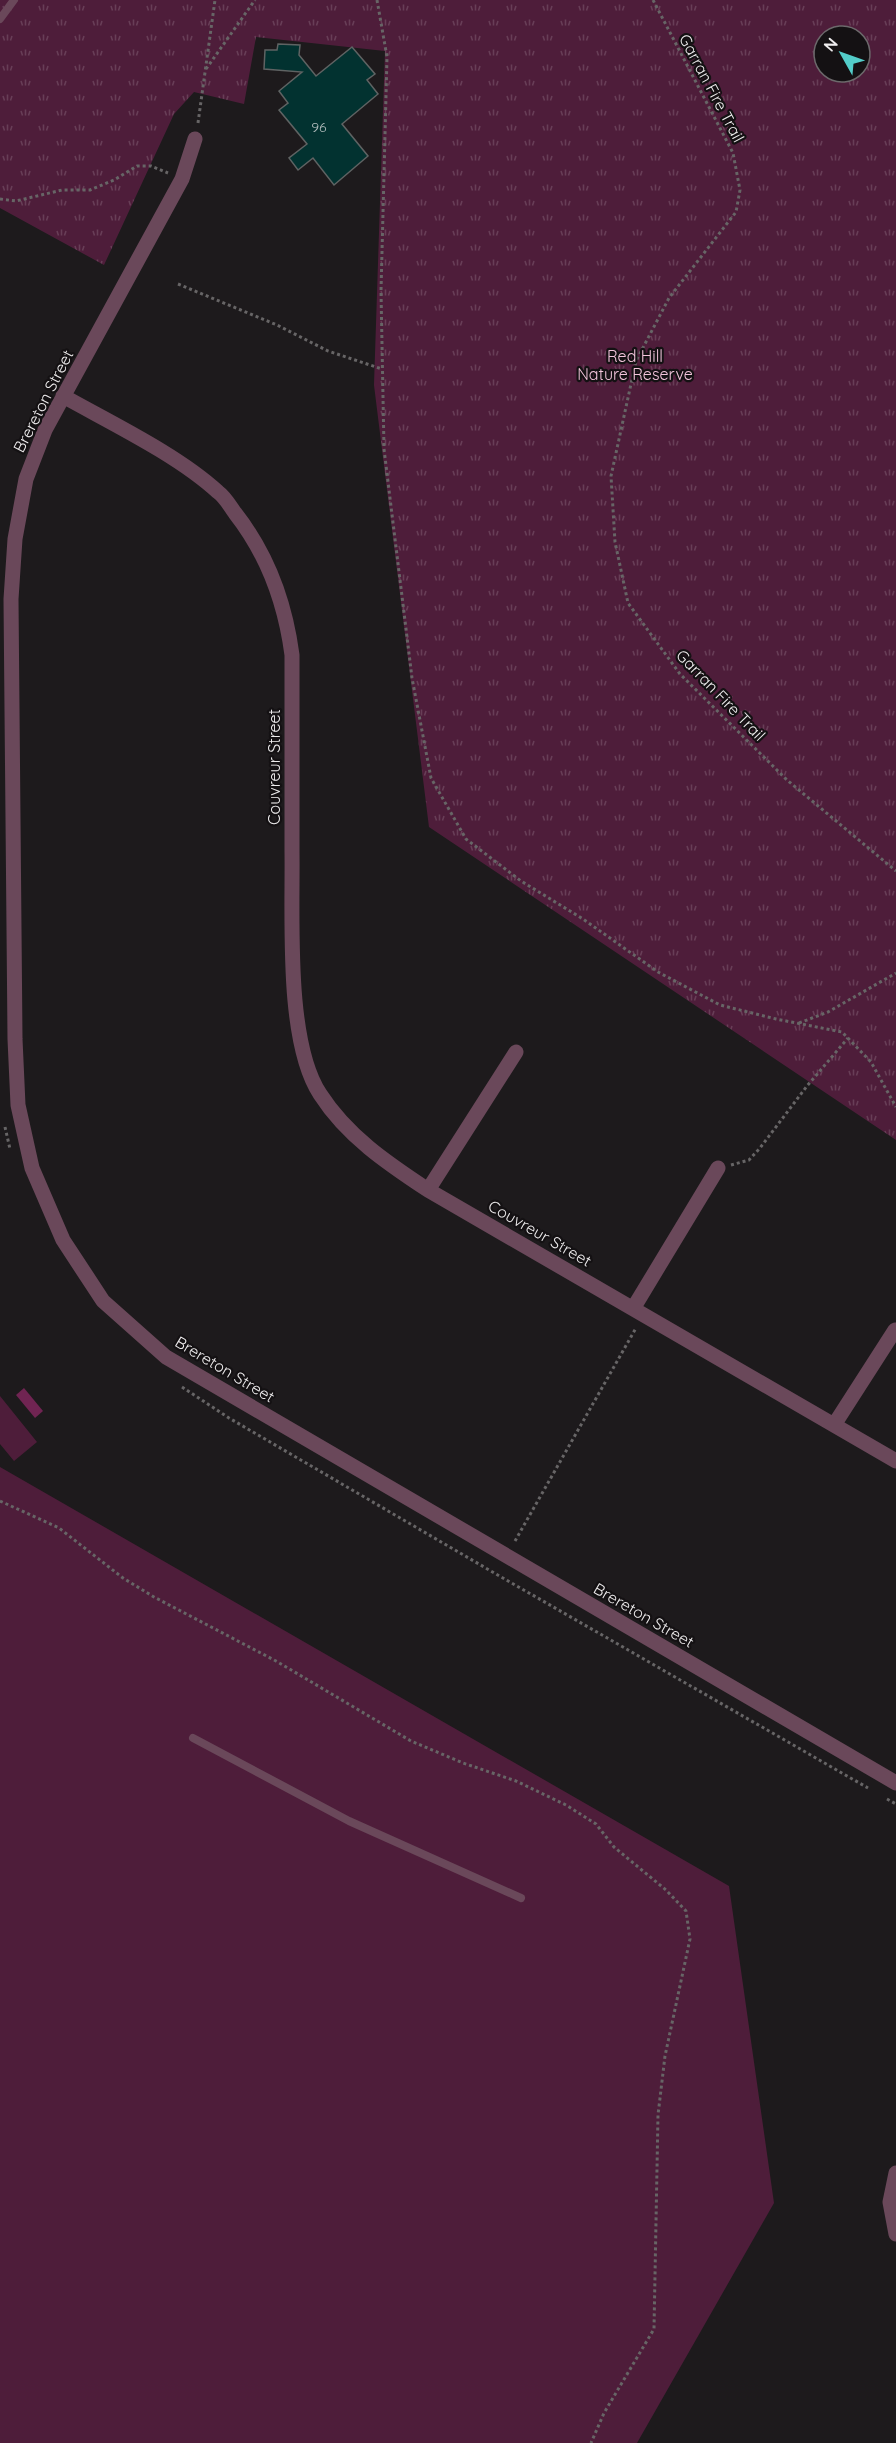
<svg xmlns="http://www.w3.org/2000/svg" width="896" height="2443" font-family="Quicksand,sans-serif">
<defs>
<pattern id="park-tufts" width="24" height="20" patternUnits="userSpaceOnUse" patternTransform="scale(1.5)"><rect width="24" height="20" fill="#4e1d3a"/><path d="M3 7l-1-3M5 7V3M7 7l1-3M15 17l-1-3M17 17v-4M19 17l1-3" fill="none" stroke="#683e57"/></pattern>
</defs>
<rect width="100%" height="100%" fill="#1d1a1c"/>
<!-- green -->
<path fill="#4e1d3a" d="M0 1396 37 1442 14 1461 0 1444Z
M0 1467 729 1886 774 2203 637 2443H0Z"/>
<!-- park -->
<path fill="url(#park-tufts)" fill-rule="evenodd" d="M0 0H896V1140L429 827 374 385 385 51 256 37 244 104 194 92 174 114 104 265 0 208ZM824 36H860V72H824Z"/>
<!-- water -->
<path fill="#702452" d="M24 1388 43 1411 35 1418 16 1395Z"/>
<!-- building -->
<path fill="#023230" stroke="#5f6363" stroke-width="1.5" d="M278 44 300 45 299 55 316 76 352 47 375 74 367 80 378 94 342 124 368 156 334 185 313 158 298 170 289 158 307 144 279 110 288 103 279 91 302 72 264 69 265 50H277Z"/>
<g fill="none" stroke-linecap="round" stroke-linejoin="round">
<!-- path -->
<path stroke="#676566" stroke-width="3" stroke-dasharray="3 3" stroke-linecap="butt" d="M377 0 387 57 381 291 384 449 412 678 431 778 466 839 521 881 583 919 658 972 720 1005 776 1019 842 1032 871 1062 896 1107
M653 0 733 153 740 190 736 212 669 298 636 361 611 476 615 542 628 603 680 674 787 780 896 871
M206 69 255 0
M198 123 215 0
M0 199 16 201 62 190H90L114 180 137 166H151L168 173
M178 284 277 325 328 351 382 369
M799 1023 828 1012 896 973
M5 1127 10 1149
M731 1165 749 1160 760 1148 807 1086 848 1038
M182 1387 229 1418 496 1574 868 1788
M0 1501 59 1528 123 1578 154 1597 276 1661 411 1741 463 1763 516 1781 566 1805 596 1824 614 1847 666 1890 686 1911 690 1939 665 2056 658 2115 654 2329 604 2413 591 2443
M515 1541 636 1328
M887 1799 896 1804"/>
<!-- service -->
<path stroke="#6a485a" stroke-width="8" d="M0 19 14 0
M193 1738 349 1821 521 1898"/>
<!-- minor -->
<path stroke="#6a485a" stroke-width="15" d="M195 139 182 179 45 430 26 479 15 539 11 599 15 1039 18 1105 32 1168 63 1240 103 1301 166 1357 896 1783
M63 396C111 423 178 455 218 492 225 497 230 506 235 513 268 555 285 602 292 655 292 720 292 786 292 851 293 915 285 1041 320 1094 347 1136 387 1163 428 1190L896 1461
M428 1190 516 1052
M634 1307 718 1168
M834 1425 895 1330
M896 2173 890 2202 896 2234"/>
</g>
<g text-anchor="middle" stroke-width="4.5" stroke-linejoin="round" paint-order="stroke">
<!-- number labels -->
<g font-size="14" fill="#b4bebe">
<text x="319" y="132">96</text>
</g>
<!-- street labels -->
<g font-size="16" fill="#efedee" stroke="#141113">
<text transform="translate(712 88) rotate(62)" y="6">Garran Fire Trail</text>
<text transform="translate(43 401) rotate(-63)" y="6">Brereton Street</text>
<text transform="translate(721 695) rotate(46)" y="6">Garran Fire Trail</text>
<text transform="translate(274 767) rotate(-90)" y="6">Couvreur Street</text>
<text transform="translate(540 1233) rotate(30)" y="6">Couvreur Street</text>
<text transform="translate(225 1369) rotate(31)" y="6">Brereton Street</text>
<text transform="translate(644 1615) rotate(30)" y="6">Brereton Street</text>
</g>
<!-- park labels -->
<g font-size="16" fill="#f2c4db" stroke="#141113">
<text x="635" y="362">Red Hill<tspan x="635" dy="18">Nature Reserve</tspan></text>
</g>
</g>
<!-- north arrow -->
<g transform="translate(842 54) rotate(310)"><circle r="28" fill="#141113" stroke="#6c696b" stroke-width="1.5"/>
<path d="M0-4.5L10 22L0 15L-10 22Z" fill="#53cdc9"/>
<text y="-9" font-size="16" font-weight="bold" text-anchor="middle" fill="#efedee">N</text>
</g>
</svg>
